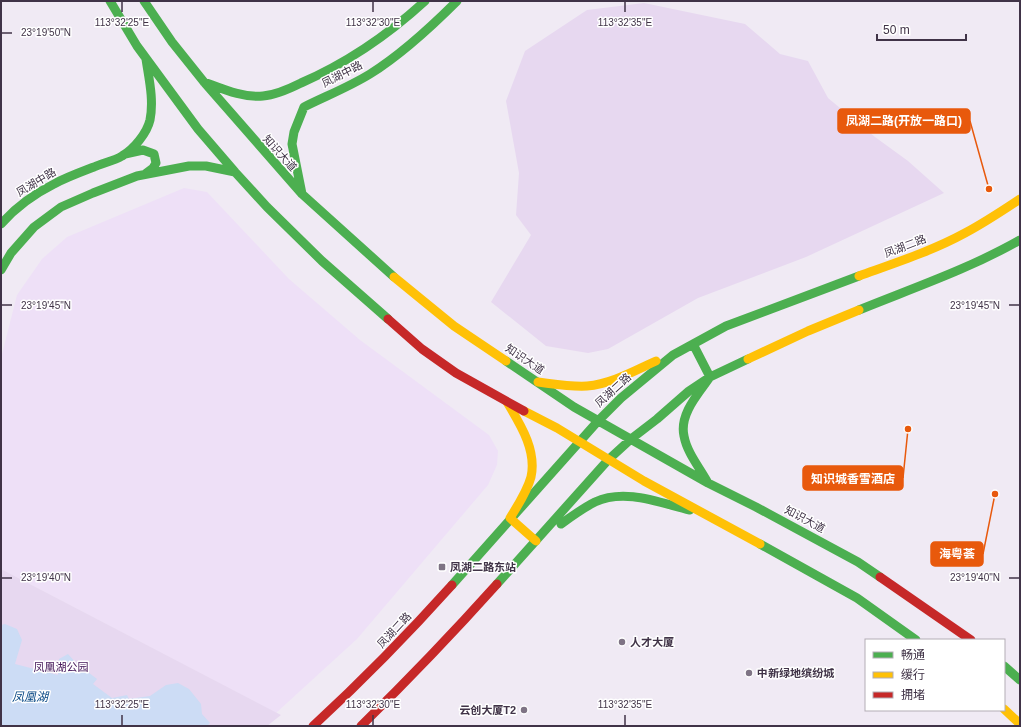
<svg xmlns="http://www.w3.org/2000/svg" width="1021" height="727" font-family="Helvetica,'Noto Sans SC',sans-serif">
<rect width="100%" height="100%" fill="#f0eaf4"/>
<!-- built -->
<path fill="#eee0f7" d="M184 188 207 192 289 279 360 340 489 435 498 451 497 465 488 485 357 639 276 713 1 569V358L17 295 42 259 67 237Z"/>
<!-- green -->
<path fill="#e7d8f0" d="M644 3 745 24 780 54 808 61 828 98 875 137 908 161 944 193 806 257 698 298 608 349 588 353 546 346 491 302 531 235 516 215 519 173 506 101 525 51 587 10Z
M1 569 281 715 267 726H1Z"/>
<!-- water -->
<path fill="#ccdcf5" d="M5 624 17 629 22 640 15 664 58 675 59 659 68 654 76 663 97 679 93 684 112 698 127 695 129 699 150 696 166 685 178 683 189 689 201 704 202 714 210 723 207 726H1V625Z"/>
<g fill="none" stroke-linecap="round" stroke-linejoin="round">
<!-- fast -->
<path stroke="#4caf50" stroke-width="9" d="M110 1 137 46 198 129 235 172 267 207 322 261 388 319
M144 1 172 42 204 82 302 194 394 277
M204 82C223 89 243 98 263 96 276 95 289 89 301 83 347 63 388 35 425 1
M125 154 143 150 154 154 156 163 153 168 145 174
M302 194 292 144 294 132 304 107C326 96 349 87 370 74 402 54 430 28 457 1
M1 224C16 207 34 194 54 184 67 177 81 172 94 167 103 163 114 161 122 156 134 149 147 133 150 120 154 100 149 79 146 59
M1 270 11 253 34 227 61 207 93 193 137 176 189 166H206L235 172
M859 310C913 288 969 269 1020 240
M693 344 710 377
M506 361 574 407 708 483 756 507 858 562 880 577
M708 483C700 468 687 453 684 436 679 414 699 393 710 377
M561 524C572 516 583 508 595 502 625 488 660 503 690 510
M760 544 857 598 916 640
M497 584 608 460 631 439 657 419 689 391 710 377 748 359
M452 585 598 421 621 398 673 355 726 326 859 276
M1004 666 1020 680"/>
<!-- slow -->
<path stroke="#ffc107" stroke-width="9" d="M859 276C895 263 932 251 965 233 984 223 1002 211 1020 199
M394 277 454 326 506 361
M748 359 808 331 859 310
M538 382C554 384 571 387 587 386 611 384 634 371 656 361
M507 402C520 424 537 450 531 477 527 492 518 505 510 518
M524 411 557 428 644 481 760 544
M510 518 536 541
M1004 709 1020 724"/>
<!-- jam -->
<path stroke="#c62828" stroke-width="9" d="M388 319 422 349 456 373 524 411
M880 577 971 640
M313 726C362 681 408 634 452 585
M361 726C408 680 453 633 497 584"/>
</g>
<!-- ticks -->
<path fill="none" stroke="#403347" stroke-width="1.5" d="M122 2V12M373 2V12M625 2V12M2 33H12M2 305H12M1009 305H1019M2 578H12M1009 578H1019M122 715V725M373 715V725M625 715V725"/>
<!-- markers -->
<g fill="#7e7384" stroke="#fff" stroke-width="1.5">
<rect x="438" y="563" width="8" height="8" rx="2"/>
<circle cx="622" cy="642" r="4"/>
<circle cx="749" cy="673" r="4"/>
<circle cx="524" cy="710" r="4"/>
</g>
<g text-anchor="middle" stroke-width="3" stroke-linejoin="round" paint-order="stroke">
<!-- street labels -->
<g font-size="11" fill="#403347" stroke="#fff">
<text transform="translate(342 74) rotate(-27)" y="4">凤湖中路</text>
<text transform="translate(280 153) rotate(48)" y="4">知识大道</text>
<text transform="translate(36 182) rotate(-31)" y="4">凤湖中路</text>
<text transform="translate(905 246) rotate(-21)" y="4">凤湖二路</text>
<text transform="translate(525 359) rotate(34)" y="4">知识大道</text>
<text transform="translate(613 390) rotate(-42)" y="4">凤湖二路</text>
<text transform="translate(805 519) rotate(28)" y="4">知识大道</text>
<text transform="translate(394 630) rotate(-47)" y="4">凤湖二路</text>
</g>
<!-- poi labels -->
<g font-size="11" font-weight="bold" fill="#403347" stroke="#fff" text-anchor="start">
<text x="450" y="571">凤湖二路东站</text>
<text x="630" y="646">人才大厦</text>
<text x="757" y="677">中新绿地缤纷城</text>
<text x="516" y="714" text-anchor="end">云创大厦T2</text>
</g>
<!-- park labels -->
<g font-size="11" fill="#431558" stroke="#fff">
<text x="61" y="671">凤凰湖公园</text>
</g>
<!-- water labels -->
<g font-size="12" font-style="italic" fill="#054683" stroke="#fff">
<text x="30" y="701">凤凰湖</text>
</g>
</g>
<g font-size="10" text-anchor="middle" fill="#403347" stroke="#fff" stroke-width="3" stroke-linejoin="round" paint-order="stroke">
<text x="122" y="26">113°32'25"E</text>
<text x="373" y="26">113°32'30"E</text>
<text x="625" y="26">113°32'35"E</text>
<text x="46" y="36">23°19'50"N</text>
<text x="46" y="309">23°19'45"N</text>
<text x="975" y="309">23°19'45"N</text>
<text x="46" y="581">23°19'40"N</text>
<text x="975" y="581">23°19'40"N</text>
<text x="122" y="708">113°32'25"E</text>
<text x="373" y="708">113°32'30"E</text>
<text x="625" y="708">113°32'35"E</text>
</g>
<!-- callouts -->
<path fill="none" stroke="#e8590c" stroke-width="1.5" d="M989 189L970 121M908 429L903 478M995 494L983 554"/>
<g fill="#e8590c" stroke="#fff" stroke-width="1.5">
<circle cx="989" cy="189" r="4"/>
<circle cx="908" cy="429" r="4"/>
<circle cx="995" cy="494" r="4"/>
</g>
<g fill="#e8590c" stroke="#e8590c" stroke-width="1.5">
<rect x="838" y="109" width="132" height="24" rx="4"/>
<rect x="803" y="466" width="100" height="24" rx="4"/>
<rect x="931" y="542" width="52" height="24" rx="4"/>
</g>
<g font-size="12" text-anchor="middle" font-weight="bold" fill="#fff">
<text x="904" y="125">凤湖二路(开放一路口)</text>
<text x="853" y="483">知识城香雪酒店</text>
<text x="957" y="558">海粤荟</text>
</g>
<!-- border -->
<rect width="1021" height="727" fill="none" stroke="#403347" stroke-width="4"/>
<!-- legend -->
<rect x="865" y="639" width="140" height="72" fill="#ffffff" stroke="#b3adb5"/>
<rect x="873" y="652" width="20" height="6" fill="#4caf50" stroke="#b3adb5"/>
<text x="901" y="659" font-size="12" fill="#403347">畅通</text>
<rect x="873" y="672" width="20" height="6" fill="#ffc107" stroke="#b3adb5"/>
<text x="901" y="679" font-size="12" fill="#403347">缓行</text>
<rect x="873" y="692" width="20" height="6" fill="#c62828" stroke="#b3adb5"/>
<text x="901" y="699" font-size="12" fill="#403347">拥堵</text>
<!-- scale -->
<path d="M877 34v6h89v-6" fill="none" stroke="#403347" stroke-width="2"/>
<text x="883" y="34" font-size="12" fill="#403347" stroke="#ffffff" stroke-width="3" paint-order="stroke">50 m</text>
</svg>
